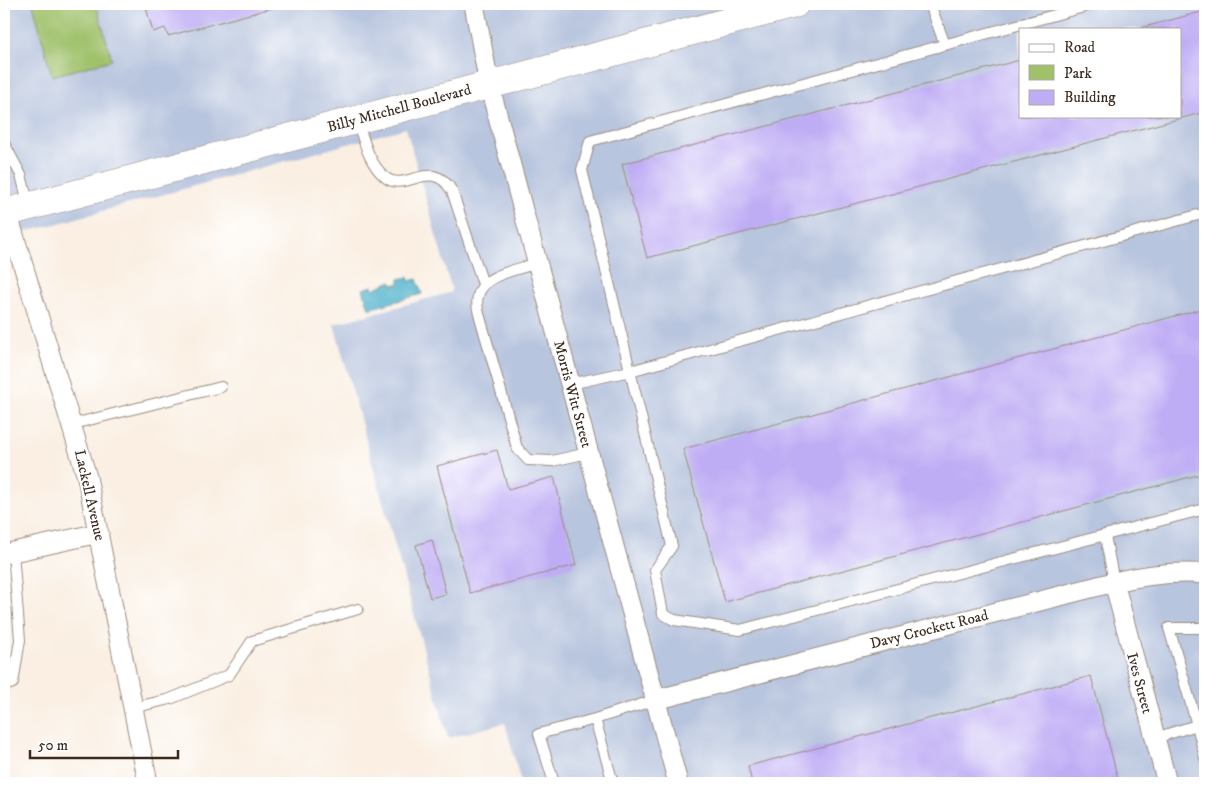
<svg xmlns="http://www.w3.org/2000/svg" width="1209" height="787" font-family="'IM FELL DW Pica',serif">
<rect width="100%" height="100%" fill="#fff"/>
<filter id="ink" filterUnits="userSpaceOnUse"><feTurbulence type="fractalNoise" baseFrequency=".02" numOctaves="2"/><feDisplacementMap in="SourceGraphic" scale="10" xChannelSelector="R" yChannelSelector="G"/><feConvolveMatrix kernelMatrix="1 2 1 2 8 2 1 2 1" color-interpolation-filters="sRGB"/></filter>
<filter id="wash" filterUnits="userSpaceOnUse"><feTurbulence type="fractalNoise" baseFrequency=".0096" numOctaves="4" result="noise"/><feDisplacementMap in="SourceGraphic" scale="20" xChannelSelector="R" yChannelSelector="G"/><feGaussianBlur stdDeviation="1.12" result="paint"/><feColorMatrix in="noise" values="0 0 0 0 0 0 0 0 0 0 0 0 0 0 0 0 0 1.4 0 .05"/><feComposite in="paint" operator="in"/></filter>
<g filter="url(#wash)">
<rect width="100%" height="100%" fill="#faefe2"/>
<!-- industrial -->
<path fill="#b8c5de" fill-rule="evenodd" d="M4 4H1205V783H521L505 723 448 738 334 324 452 292 406 128 4 238ZM1020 29H1180V116H1020Z"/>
<!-- green -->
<path fill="#9fc16a" stroke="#6d7644" d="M33 4H96L112 60 52 76Z"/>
<!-- water -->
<path fill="#4aafc9" stroke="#426c74" d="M408 277 409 281 417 279 422 294 369 309 363 289 372 286 373 289 391 281 393 285 399 283V279Z"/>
<g id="blocks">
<!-- building -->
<path fill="#beacf4" d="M145 4H287L168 36 165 28 153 32Z
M1205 11V112L647 258 622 164 1020 60V116H1180V29L1140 28Z
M1205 308V473L725 602 683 449Z
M497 450 508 489 554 477 576 565 470 593 437 466Z
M432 540 446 594 430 598 416 545Z
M1091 676 1119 783H752L748 766Z"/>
</g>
</g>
<g filter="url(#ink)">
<use href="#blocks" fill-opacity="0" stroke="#9a8c80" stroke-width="1"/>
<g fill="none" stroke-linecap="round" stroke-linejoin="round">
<defs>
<path id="lane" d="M930 4 945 45
M1095 4 590 141 582 170 672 546 655 570 663 614 674 620 740 630 1205 509
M357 120C364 140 368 162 384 176 404 196 431 155 452 191L483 284
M4 143 21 175 29 206
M537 263C512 272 471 275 478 310L517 448 528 460 552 461 588 453
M570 384 630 371 1205 213
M73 424 221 387
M1105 536 1114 582
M4 686 13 683 20 640 13 552
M132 708 170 699 229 675 252 641 358 609
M1197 725 1169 628H1205
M1155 738 1197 725 1205 758
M554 783 539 734 595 719
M613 783 595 719 655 700"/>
<path id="street" d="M474 4 489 84 678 783
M7 212 87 477 148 783
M4 554 99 533
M1114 582 1167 783
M655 700 1114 582C1145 575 1174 571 1205 574"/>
<path id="secondary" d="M4 213 795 4"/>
</defs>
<!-- lane casing -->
<use href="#lane" stroke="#9a8c80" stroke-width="12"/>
<!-- street casing -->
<use href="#street" stroke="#9a8c80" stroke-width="21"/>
<!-- secondary casing -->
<use href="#secondary" stroke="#9a8c80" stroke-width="29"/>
<!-- lane -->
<use href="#lane" stroke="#fff" stroke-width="10"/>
<!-- street -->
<use href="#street" stroke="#fff" stroke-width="19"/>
<!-- secondary -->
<use href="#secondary" stroke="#fff" stroke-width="28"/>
</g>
</g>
<g text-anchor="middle" stroke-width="4.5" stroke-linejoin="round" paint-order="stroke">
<!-- street labels -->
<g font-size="15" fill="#3b2a1e" stroke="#fff">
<text transform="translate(399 108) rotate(-15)" y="5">Billy Mitchell Boulevard</text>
<text transform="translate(573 394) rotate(75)" y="5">Morris Witt Street</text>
<text transform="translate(90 495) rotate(77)" y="5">Lackell Avenue</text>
<text transform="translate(929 629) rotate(-14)" y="5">Davy Crockett Road</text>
<text transform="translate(1140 683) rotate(75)" y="5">Ives Street</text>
</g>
</g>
<!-- margin -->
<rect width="1209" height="787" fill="none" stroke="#fff" stroke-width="20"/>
<!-- legend -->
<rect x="1019" y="28" width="162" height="90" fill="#ffffff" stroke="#b1aaa5"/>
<rect x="1029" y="44" width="25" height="8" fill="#ffffff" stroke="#b1aaa5"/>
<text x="1064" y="52" font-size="15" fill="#3b2a1e">Road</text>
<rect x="1029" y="65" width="25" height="15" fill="#9fc16a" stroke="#b1aaa5"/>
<text x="1064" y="78" font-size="15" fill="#3b2a1e">Park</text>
<rect x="1029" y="90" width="25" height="15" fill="#beacf4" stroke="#b1aaa5"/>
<text x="1064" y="102" font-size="15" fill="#3b2a1e">Building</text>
<!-- scale -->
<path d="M30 750v8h148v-8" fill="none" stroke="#3b2a1e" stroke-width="2.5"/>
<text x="38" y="750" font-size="15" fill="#3b2a1e" stroke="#ffffff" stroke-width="4" paint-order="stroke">50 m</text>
</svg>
